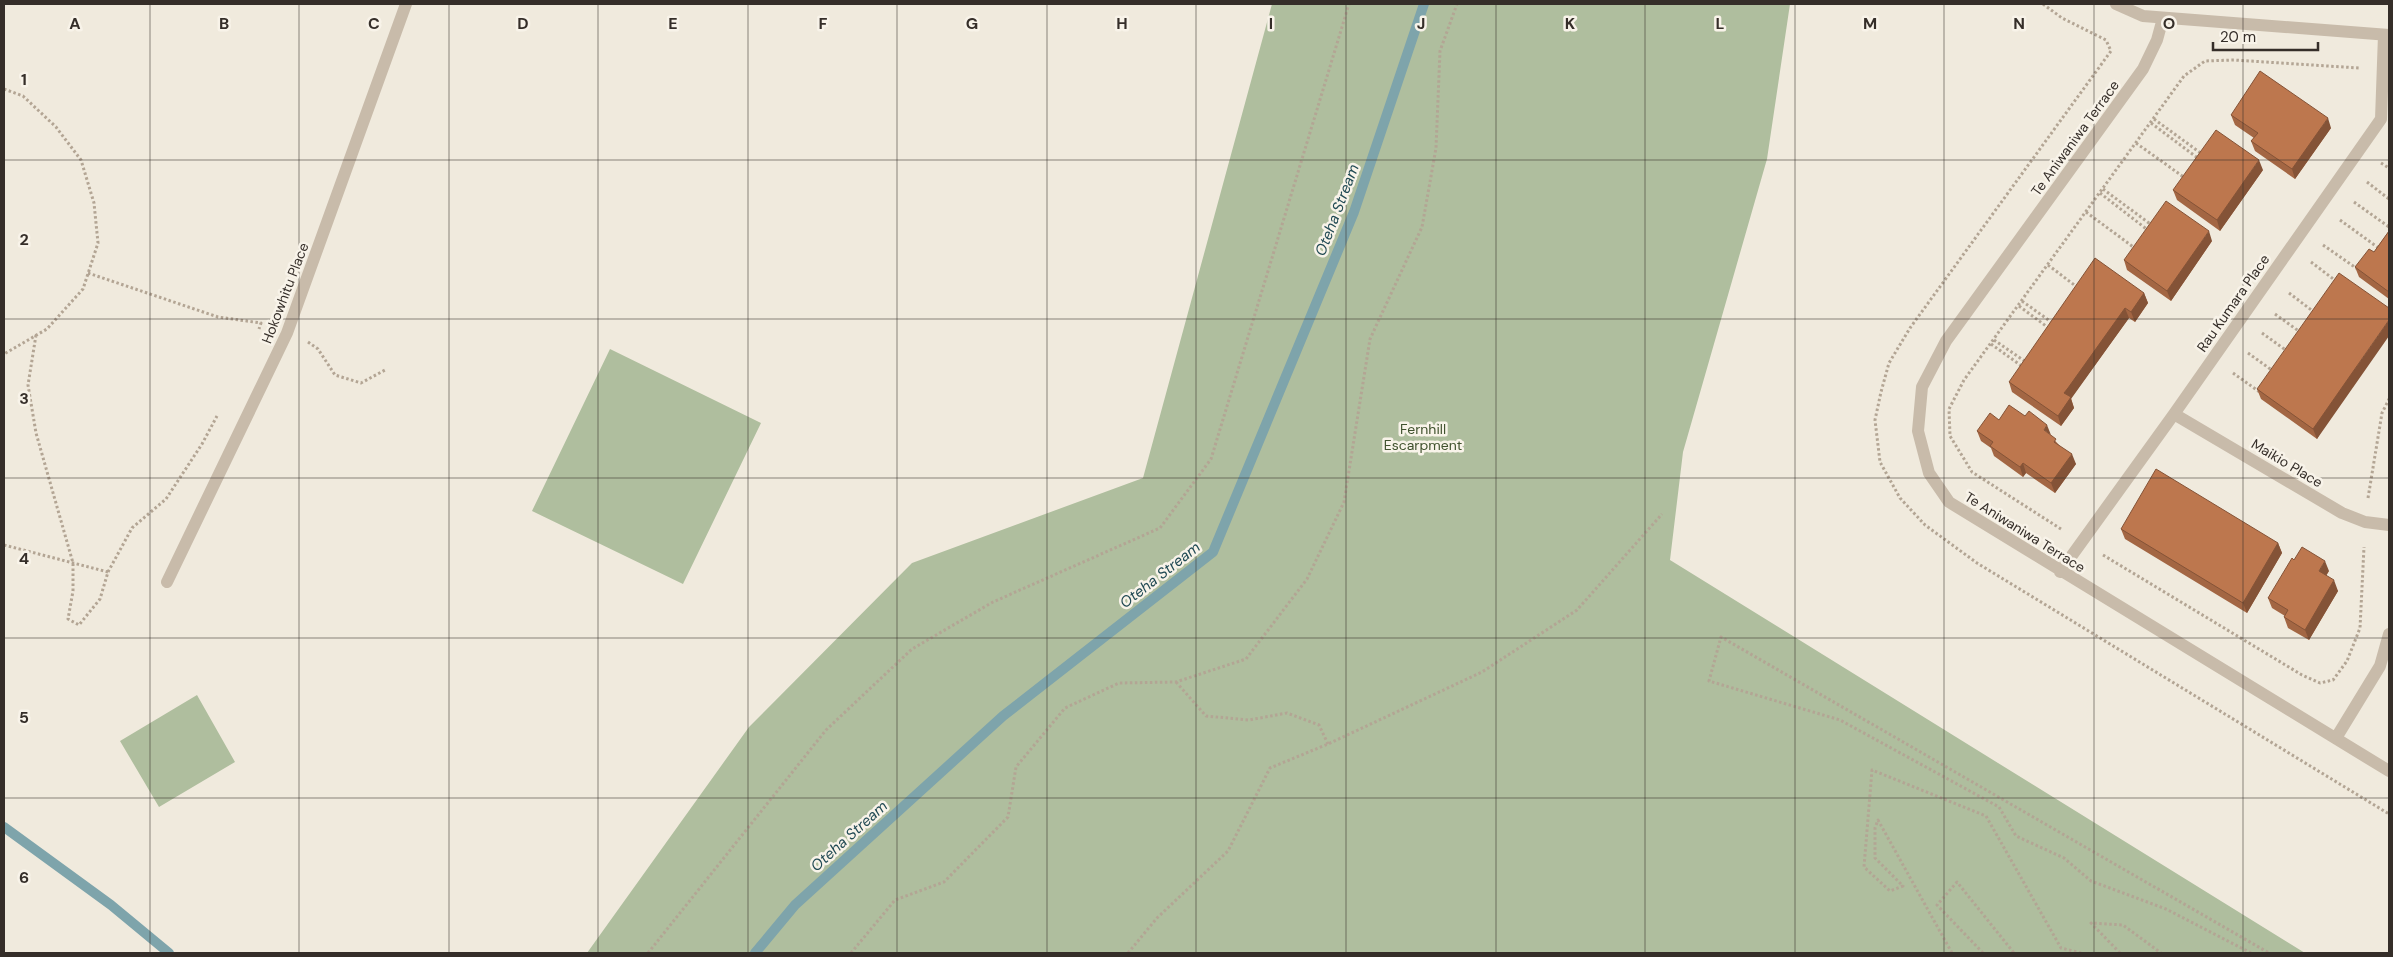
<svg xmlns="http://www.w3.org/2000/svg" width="2393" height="957" font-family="'DM Sans',sans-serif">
<rect width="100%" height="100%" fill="#f0eadd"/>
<!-- green -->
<path fill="#afbe9e" d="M1272 4H1790L1767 159 1683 452 1670 560 2305 953H587L749 727 912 563 1143 478Z
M610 349 761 423 683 584 532 511Z
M197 695 235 762 159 807 120 741Z"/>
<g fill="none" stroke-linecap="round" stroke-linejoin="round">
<!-- stream -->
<path stroke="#7ea4ab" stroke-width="10" d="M4 827 111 905 169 953
M755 953 795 905 1003 716 1213 552 1354 212 1424 4"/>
<!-- path -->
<path stroke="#b3a594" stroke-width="3" stroke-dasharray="2.5 2.5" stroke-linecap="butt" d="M2043 4 2062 18 2106 40 2111 51 1910 328 1889 363 1881 392 1875 420 1880 462 1900 498 1925 525 1977 563 2389 814
M4 89 23 96 56 127 81 160 94 203 98 243 83 289 47 329 4 354
M2154 119 2202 154
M2151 123 2199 159
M2136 143 2185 178
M2381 163 2389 168
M2367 182 2389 199
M2103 189 2153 226
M2100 193 2149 231
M2354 202 2389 227
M2086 212 2136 249
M2340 220 2380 249
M2323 245 2359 270
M2311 262 2336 281
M2048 265 2077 287
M88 273 218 317 261 323 259 329
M2289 293 2314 312
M2022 301 2054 324
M2019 306 2050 329
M2275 314 2300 332
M2262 333 2287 351
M36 335 28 385 36 433 73 563V591L68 619 79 625 100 599 108 572 132 528 166 499 202 444 217 416
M1994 340 2026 362
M308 342 318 349 335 375 361 383 385 370
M1991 344 2023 367
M2248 353 2273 371
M2233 373 2261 393
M2368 498 2382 413 2389 399
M2061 529 1972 472 1950 436 1949 409 1964 380 2184 76 2205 61 2234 60 2359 68
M4 545 108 572
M2103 555 2302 675 2320 683 2333 680 2347 661 2360 628 2364 547
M1176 682 1206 716 1249 720 1287 713 1319 725 1328 744
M648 953 826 730 912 649 993 602 1160 528 1211 459 1349 4
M851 953 895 900 944 882 1008 817 1016 767 1065 708 1119 683 1176 682 1246 659 1307 579 1344 502 1370 339 1422 227 1436 148 1440 51 1457 4
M1128 953 1157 918 1228 851 1270 768 1328 744 1482 672 1577 610 1662 514
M1952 953 1878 820 1875 828V858L1903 886 1890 891 1864 867 1872 770 1986 816 2061 948 2081 953
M1983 953 1937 905 1957 882 2014 953
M2120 953 2091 923 2123 925 2161 953
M2251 953 2166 909 2091 881 2064 858 2016 836 1999 807 1840 720 1709 681 1721 637 2269 953"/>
<!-- street -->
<path stroke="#c8bbaa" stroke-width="12" d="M2116 4 2143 16 2389 35
M2163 18 2157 40 2143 69 1946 341 1922 387 1918 431 1929 473 1949 502 2389 771
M2174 414 2342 513 2365 522 2389 525
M2060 572 2174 414 2381 119 2384 35
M167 582 287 333 406 4
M2336 738 2380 666 2389 634"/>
</g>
<!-- wall -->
<path fill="#a36643" d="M2231 115 2331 128 2295 179 2255 151 2251 141 2254 138 2235 125Z
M2263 170 2220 231 2177 200 2173 190Z
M2389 231V299L2359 277 2355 267 2374 252Z
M2212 241 2171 301 2127 270 2124 260Z
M2144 293 2148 303 2135 322 2129 318 2071 398 2074 408 2061 426 2012 392 2009 382Z
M2389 308 2317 439 2261 399 2257 389Z
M1999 420 2050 435 2076 464 2055 493 2026 473 2023 477 1994 456 1991 448 1981 441 1977 431Z
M2121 529 2278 543 2282 553 2247 613 2125 539Z
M2329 571 2326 576 2338 591 2309 640 2288 628 2284 617 2285 616 2272 608 2268 598Z"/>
<!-- shaded-wall -->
<path fill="#845337" d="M2328 118 2331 128 2295 179 2292 169Z
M2259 160 2263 170 2220 231 2217 220Z
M2209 231 2212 241 2171 301 2167 291Z
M2144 293 2148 303 2135 322 2131 312Z
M2125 308 2129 318 2071 399 2074 408 2061 426 2058 416 2064 393Z
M2389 320V336L2317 439 2313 429Z
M2047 425 2051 435 2044 430Z
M2072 454 2076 464 2055 493 2051 483Z
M2023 463 2026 473 2023 477 2020 467Z
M2278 543 2282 553 2247 613 2243 603Z
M2325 561 2329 571 2322 581 2319 571Z
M2334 580 2338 591 2309 640 2305 630Z"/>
<!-- building -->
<path fill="#bd774e" stroke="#845337" d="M2260 71 2328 118 2292 169 2251 141 2258 133 2231 115Z
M2216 130 2259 160 2217 220 2173 190Z
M2166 201 2209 231 2167 291 2124 260Z
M2389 231V292L2355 267 2369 249 2374 252Z
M2095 258 2144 293 2131 312 2125 308 2068 388 2064 393 2071 397 2058 416 2009 382Z
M2339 273 2389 308V320L2313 429 2257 389Z
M2009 405 2025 416 2029 411 2047 425 2044 430 2056 439 2054 442 2072 454 2051 483 2023 463 2020 467 1990 446 1993 442 1977 431 1990 413 1999 420Z
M2156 469 2278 543 2243 603 2121 529Z
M2302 547 2325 561 2319 571 2334 580 2305 630 2284 617 2288 610 2268 598 2292 558 2294 560Z"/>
<!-- grid -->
<path fill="none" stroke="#352e29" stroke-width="1" stroke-opacity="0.55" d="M150 4V953M299 4V953M449 4V953M598 4V953M748 4V953M897 4V953M1047 4V953M1196 4V953M1346 4V953M1496 4V953M1645 4V953M1795 4V953M1944 4V953M2094 4V953M2243 4V953M4 160H2389M4 319H2389M4 478H2389M4 638H2389M4 798H2389"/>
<g text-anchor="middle" stroke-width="5" stroke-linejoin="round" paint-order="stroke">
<!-- street labels -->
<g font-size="14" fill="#352e29" stroke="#f8f3e9">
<text transform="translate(2075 138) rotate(-54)" y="5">Te Aniwaniwa Terrace</text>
<text transform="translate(285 293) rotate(-69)" y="5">Hokowhitu Place</text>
<text transform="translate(2233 303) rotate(-55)" y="5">Rau Kumara Place</text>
<text transform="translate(2287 463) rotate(31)" y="5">Maikio Place</text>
<text transform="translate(2025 532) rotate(32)" y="5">Te Aniwaniwa Terrace</text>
</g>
<!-- park labels -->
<g font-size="14" fill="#40522e" stroke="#f8f3e9">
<text x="1423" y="434">Fernhill<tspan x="1423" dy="16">Escarpment</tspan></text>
</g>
<!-- water labels -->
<g font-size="15" font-style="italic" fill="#214a54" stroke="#f8f3e9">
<text transform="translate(1337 210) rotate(-69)" y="5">Oteha Stream</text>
<text transform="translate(1160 575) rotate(-38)" y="5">Oteha Stream</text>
<text transform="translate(849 836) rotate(-42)" y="5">Oteha Stream</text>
</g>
</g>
<g font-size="16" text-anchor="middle" font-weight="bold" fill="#352e29" stroke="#f8f3e9" stroke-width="5" stroke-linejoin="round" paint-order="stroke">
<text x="75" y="29">A</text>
<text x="224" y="29">B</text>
<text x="374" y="29">C</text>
<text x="523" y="29">D</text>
<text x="673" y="29">E</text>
<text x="823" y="29">F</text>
<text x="972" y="29">G</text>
<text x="1122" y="29">H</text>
<text x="1271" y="29">I</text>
<text x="1421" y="29">J</text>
<text x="1570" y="29">K</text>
<text x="1720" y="29">L</text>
<text x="1870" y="29">M</text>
<text x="2019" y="29">N</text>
<text x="2169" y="29">O</text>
<text x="24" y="85">1</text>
<text x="24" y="245">2</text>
<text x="24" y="404">3</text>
<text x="24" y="564">4</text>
<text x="24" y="723">5</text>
<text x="24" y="883">6</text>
</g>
<!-- border -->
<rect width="2393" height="957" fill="none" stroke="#352e29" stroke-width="10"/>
<!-- scale -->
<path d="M2213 42v8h105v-8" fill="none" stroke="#352e29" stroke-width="2.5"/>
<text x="2220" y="42" font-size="15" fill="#352e29" stroke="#f8f3e9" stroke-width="4" paint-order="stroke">20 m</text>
</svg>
